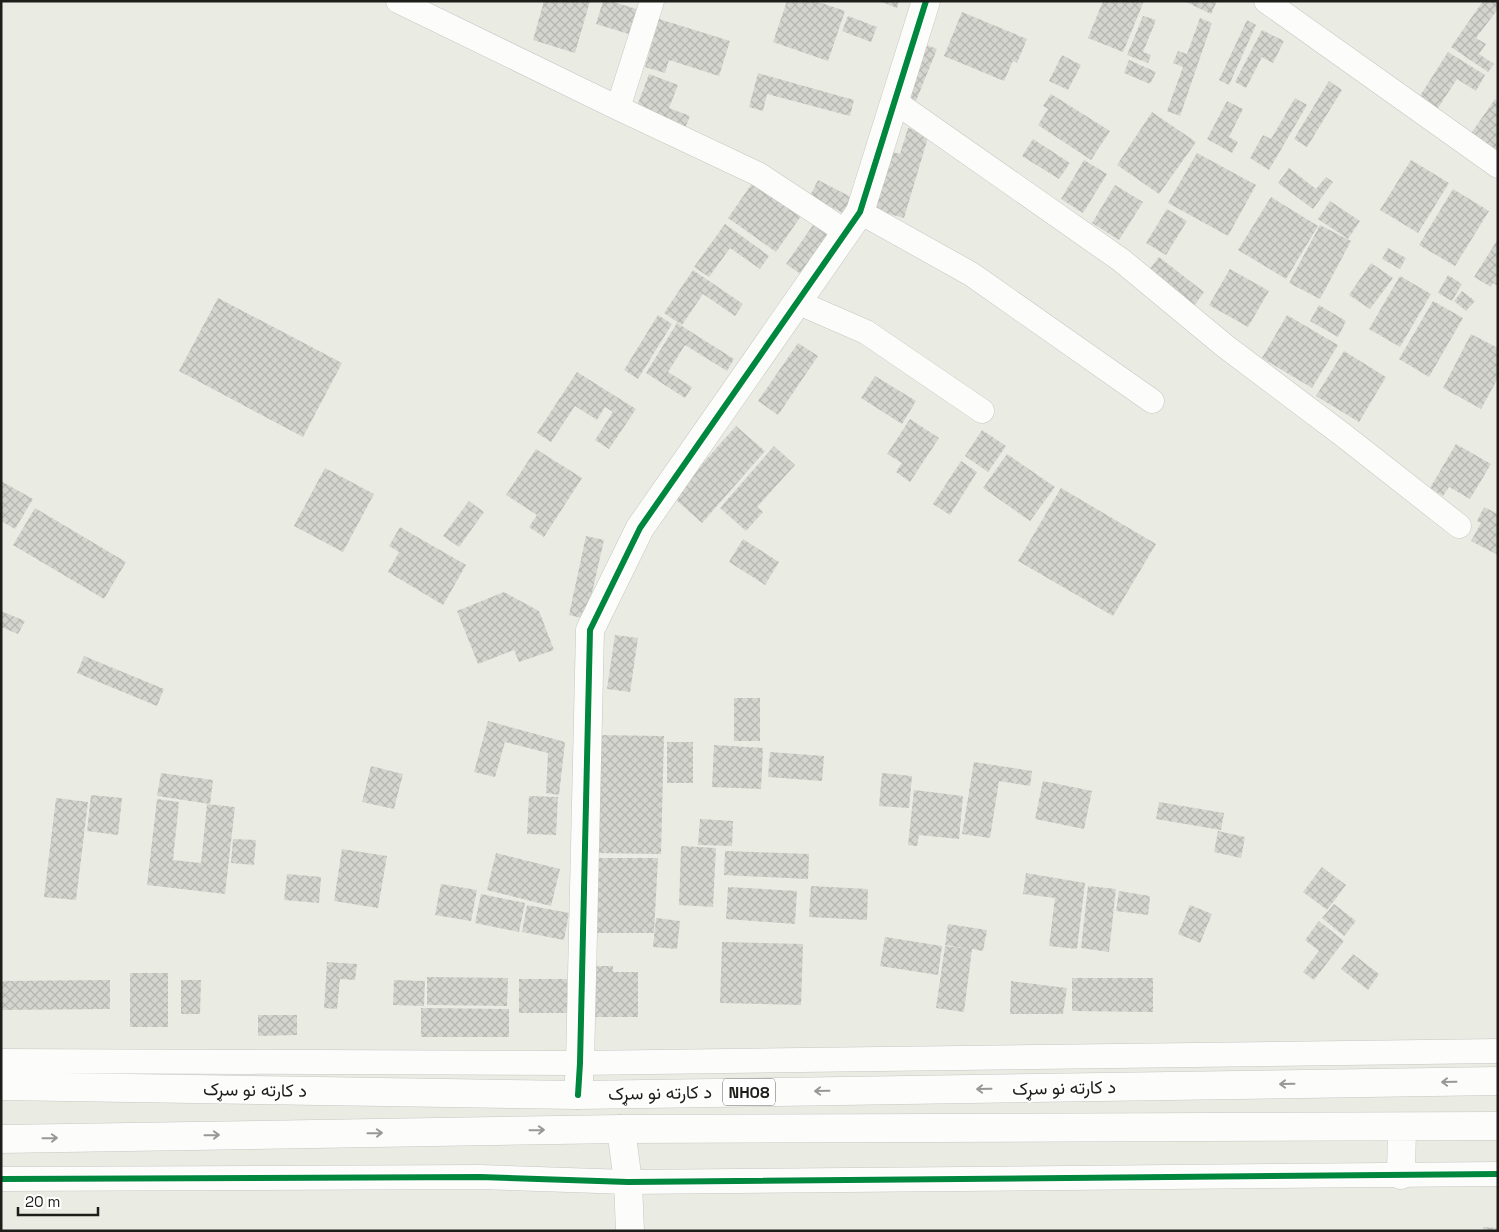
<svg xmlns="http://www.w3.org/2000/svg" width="1499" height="1232" font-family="'Space Grotesk',Vazirmatn,sans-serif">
<defs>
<pattern id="building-cross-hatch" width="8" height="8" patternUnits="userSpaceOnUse" patternTransform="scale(1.25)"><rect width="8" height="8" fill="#d4d5cf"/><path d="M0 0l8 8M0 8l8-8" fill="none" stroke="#b6b6b1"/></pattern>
</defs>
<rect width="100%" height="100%" fill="#eaece4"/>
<!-- building -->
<path fill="url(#building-cross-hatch)" d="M544 1H590L575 53 533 40Z
M603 1H610L640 10 632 35 596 24Z
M787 1H816L845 11 828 61 773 42Z
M879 1H899L897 8Z
M1103 1H1144L1123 52 1088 38Z
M1184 1H1217L1211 14Z
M1483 1H1498V9L1476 38 1486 44 1479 54 1494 64 1488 72 1451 47Z
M962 12 1027 39 1017 63 1013 61 1004 81 944 56Z
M848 16 877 27 871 42 842 31Z
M1143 16 1156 20 1143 52 1151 55 1148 63 1127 55Z
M1200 18 1212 23 1180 116 1167 111 1183 67 1173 63 1178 51 1187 54Z
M659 19 730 41 719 76 669 60 665 73 645 67Z
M1247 20 1256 25 1229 85 1219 80Z
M1262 30 1284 41 1273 63 1262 57 1246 88 1235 82Z
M924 44 937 49 916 101 902 96Z
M1448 52 1485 75 1476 91 1457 79 1436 111 1418 99Z
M1062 55 1081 65 1068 90 1049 81Z
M1129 60 1156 72 1150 84 1124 73Z
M758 73 854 100 850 116 767 94 763 111 749 107Z
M649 74 678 85 669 108 690 116 685 128 636 109Z
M1329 81 1342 90 1307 147 1294 139Z
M1051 94 1110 131 1091 160 1038 125 1048 109 1043 106Z
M1295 98 1307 105 1269 170 1250 158 1263 135 1271 139Z
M1495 99 1498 101V164L1465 142Z
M1227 101 1243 109 1229 137 1238 142 1232 153 1207 139Z
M1152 112 1196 142 1159 194 1117 165Z
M908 128 929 134 904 218 875 210 893 152 900 154Z
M1033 139 1070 163 1059 179 1022 156Z
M1197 153 1256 185 1228 236 1168 203Z
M1084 160 1107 174 1083 213 1061 199Z
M1411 160 1449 183 1418 233 1380 210Z
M1289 168 1316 189 1326 177 1333 182 1313 209 1278 183Z
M818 180 851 197 843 213 810 196Z
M753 182 801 216 776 252 728 218Z
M1115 185 1143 202 1119 240 1092 223Z
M1453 189 1489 211 1455 266 1419 245Z
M1271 197 1318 226 1286 279 1238 250Z
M1330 201 1360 221 1348 239 1318 219Z
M1167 209 1187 221 1166 255 1146 243Z
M725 224 769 256 760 269 730 248 709 277 694 267Z
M813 225 829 236 802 275 786 264Z
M1320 225 1351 241 1320 299 1289 283Z
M1498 239V286L1493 283 1491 287 1474 277Z
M1388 248 1406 258 1400 269 1382 259Z
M1159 257 1204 292 1194 306 1148 271Z
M1371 263 1393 278 1370 309 1349 295Z
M1230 269 1269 291 1248 327 1209 305Z
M693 270 743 304 735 316 703 294 682 325 664 313Z
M1448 275 1462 284 1452 301 1438 293Z
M1400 276 1431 294 1400 347 1369 329Z
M1462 291 1475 301 1466 311 1454 301Z
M218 298 342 363 303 437 179 371Z
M1433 301 1463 318 1429 377 1399 359Z
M1319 305 1346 321 1338 337 1310 321Z
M658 315 672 324 638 379 624 370Z
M1287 315 1338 345 1312 388 1262 358Z
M677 323 734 359 727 371 685 345 668 372 692 387 685 398 646 373Z
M1471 334 1498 348V378L1481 409 1443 388Z
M798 343 818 356 778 415 758 401Z
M1344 351 1386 377 1359 422 1316 396Z
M577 372 636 409 609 449 595 440 613 412 605 407 597 420 575 406 551 442 537 433Z
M875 376 916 401 902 424 861 398Z
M910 419 939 438 910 482 896 472 902 463 887 454Z
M736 426 765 451 702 523 673 497Z
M982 430 1006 446 988 472 965 456Z
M1456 444 1491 464 1470 499 1449 487 1443 496 1430 488Z
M774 446 795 465 757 507 763 512 746 531 720 508Z
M536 449 582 478 544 537 529 527 537 515 506 495Z
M1007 454 1055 487 1030 521 983 488Z
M961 461 977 472 950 515 933 504Z
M325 468 374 494 343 552 294 526Z
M1 481 33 499 15 529 1 521Z
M1061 488 1156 544 1113 616 1018 561Z
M469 501 484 512 459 547 443 536Z
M1484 507 1498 514V555L1471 541 1481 523 1477 521Z
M35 508 126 562 104 599 13 545Z
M400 527 466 565 443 605 388 572 399 552 389 546Z
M586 536 604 540 586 619 569 615Z
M743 539 779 562 765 585 729 562Z
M504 592 539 611 554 650 519 662 514 650 478 664 457 611Z
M1 611 25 621 18 634 1 627Z
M615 635 638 638 630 692 607 689Z
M84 656 164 689 157 706 77 673Z
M734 698H760V741H734Z
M488 721 565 742 559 795 546 793 548 753 505 742 495 777 474 772Z
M598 735 664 736 661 854 595 853Z
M667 742H693V783H667Z
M714 745 763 748 761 789 712 787Z
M770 752 824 756 822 781 768 777Z
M974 762 1032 771 1030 786 999 781 990 838 962 834Z
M371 766 403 774 394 809 362 802Z
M161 773 213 780 210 804 157 796Z
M882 773 912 776 909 808 879 806Z
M1043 781 1092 791 1084 829 1035 819Z
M914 790 963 796 959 839 919 835 917 846 908 845Z
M91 795 122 798 118 835 87 831Z
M529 796 558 797 556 835 527 834Z
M56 798 88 802 76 900 44 897Z
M157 799 179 802 173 860 201 863 207 804 235 807 225 894 147 885Z
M1159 802 1224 813 1221 830 1156 819Z
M700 819 733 821 732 846 698 845Z
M1218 831 1245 837 1241 858 1214 852Z
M233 839 256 840 254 865 231 863Z
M681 846 716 848 713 907 679 905Z
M342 849 387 856 378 908 334 901Z
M725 851 809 854 808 879 724 875Z
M496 853 560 869 551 906 487 890Z
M594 858H658L654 933H595Z
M1322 867 1346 885 1327 910 1303 892Z
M1026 873 1085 883 1077 949 1049 946 1055 898 1023 894Z
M287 874 321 877 319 903 284 900Z
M441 884 477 890 471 921 435 915Z
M811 886 868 889 867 920 809 917Z
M1088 886 1116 889 1109 952 1081 948Z
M728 887 797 891 795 924 726 919Z
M1119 891 1150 896 1148 915 1116 911Z
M481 894 525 903 519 932 475 923Z
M1334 904 1356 921 1344 936 1322 918Z
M527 905 569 913 564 940 522 932Z
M1190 905 1212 914 1200 943 1178 934Z
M656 918 680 921 677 949 653 947Z
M1319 921 1344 941 1314 980 1303 972 1319 951 1305 940Z
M948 924 987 930 983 951 972 949 964 1012 936 1008 945 946 968 949 945 945Z
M885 937 942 946 938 975 880 966Z
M722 942 803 944 801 1005 720 1003Z
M1353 954 1379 974 1368 990 1341 969Z
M327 962 357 964 355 980 340 979 337 1009 324 1008Z
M592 966H613V972H638V1017H593Z
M130 973H168V1027H130Z
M427 977 508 978 507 1006 427 1005Z
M1072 978H1153V1012L1072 1011Z
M519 979H567V1013H519Z
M110 980V1009L1 1010V981Z
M181 980H201L200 1014H181Z
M394 980 425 981 424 1006 393 1005Z
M1011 981 1067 988 1063 1014H1010Z
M421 1008 509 1009V1037H421Z
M258 1015H297V1035L258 1036Z
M1483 1227 1498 1228V1231H1483Z"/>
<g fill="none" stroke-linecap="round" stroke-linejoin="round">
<defs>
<path id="street" d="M398 1 618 108 758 174 846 232
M1266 1 1498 166
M894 101 1121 260 1225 346 1343 435 1459 526
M618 108 652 1
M860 212 971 274 1152 401
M797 302 866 332 982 411
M1 1061 580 1063 1498 1051
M1 1179 480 1177 628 1182 1498 1174"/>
<path id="secondary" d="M578 1095 580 1063 590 630 640 528 860 212 926 1
M621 1129 628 1182 630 1231"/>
<path id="highway" d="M1 1086 578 1095 1498 1081
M1 1139 621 1129 1498 1126
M1401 1175 1402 1127"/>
</defs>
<!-- street casing -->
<use href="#street" stroke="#c5c7c1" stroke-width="25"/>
<!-- secondary casing -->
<use href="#secondary" stroke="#c5c7c1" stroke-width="29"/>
<!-- highway casing -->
<use href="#highway" stroke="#c5c7c1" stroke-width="29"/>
<!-- street -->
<use href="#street" stroke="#fcfcfb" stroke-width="24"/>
<!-- secondary -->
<use href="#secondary" stroke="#fcfcfb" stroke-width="28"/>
<!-- highway -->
<use href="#highway" stroke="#fcfcfb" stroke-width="28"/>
<defs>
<path id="cycleway" d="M578 1095 580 1063 590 630 640 528 860 212 926 1
M1 1179 480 1177 628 1182 1498 1174"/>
</defs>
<!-- cycleway casing -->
<use href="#cycleway" stroke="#fff" stroke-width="9"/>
<!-- cycleway -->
<use href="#cycleway" stroke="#00873e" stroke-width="6"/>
</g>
<!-- one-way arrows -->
<defs><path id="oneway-shaft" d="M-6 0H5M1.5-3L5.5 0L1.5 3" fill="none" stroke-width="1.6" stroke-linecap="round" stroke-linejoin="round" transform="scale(1.25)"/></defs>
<g stroke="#989895">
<use href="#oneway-shaft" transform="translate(1449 1082) rotate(179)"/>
<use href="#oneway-shaft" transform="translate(1287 1084) rotate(179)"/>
<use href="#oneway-shaft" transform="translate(984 1089) rotate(179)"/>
<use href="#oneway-shaft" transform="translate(822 1091) rotate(179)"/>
<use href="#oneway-shaft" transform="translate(537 1130) rotate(-1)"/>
<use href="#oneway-shaft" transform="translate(375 1133) rotate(-1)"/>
<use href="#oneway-shaft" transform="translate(212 1135) rotate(-1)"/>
<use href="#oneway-shaft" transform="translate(50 1138) rotate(-1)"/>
</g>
<g text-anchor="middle" stroke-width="4" stroke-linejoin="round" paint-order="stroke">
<!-- shield labels -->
<rect fill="#fff" stroke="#61625e" stroke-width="1" x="723" y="1078.5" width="52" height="27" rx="4"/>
<g font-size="16" font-weight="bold" fill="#1d1e19">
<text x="749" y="1098">NH08</text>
</g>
<!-- street labels -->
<g font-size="18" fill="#1d1e19" stroke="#fff">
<text transform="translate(1064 1088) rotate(-1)" y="6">د کارته نو سړک</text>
<text transform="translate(255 1090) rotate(1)" y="6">د کارته نو سړک</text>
<text transform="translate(660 1093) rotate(-1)" y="6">د کارته نو سړک</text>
</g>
</g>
<!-- border -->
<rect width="1499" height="1232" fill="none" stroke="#1d1e19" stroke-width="5"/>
<!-- scale -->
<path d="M18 1207v8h80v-8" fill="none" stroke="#1d1e19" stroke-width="2.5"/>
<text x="25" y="1207" font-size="15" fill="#1d1e19" stroke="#ffffff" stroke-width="4" paint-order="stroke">20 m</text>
</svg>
